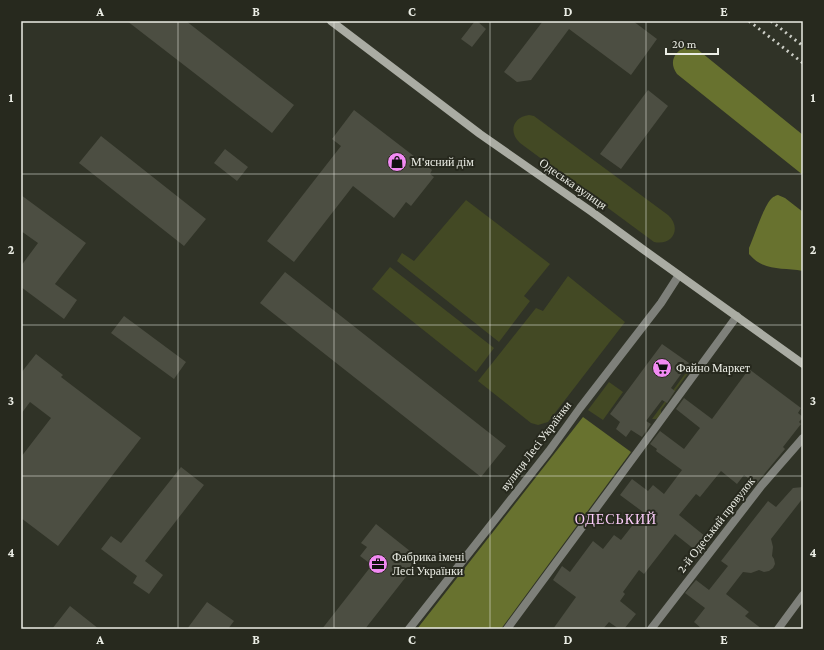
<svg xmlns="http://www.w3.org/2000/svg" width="824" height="650" font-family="'Crimson Pro',serif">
<rect width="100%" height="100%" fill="#303327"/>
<!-- green -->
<path fill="#434924" d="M529 115 534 116 538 119 668 215C682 228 673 246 654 242L520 143C508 132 513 117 529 115Z
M466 200 550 264 524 296 530 301 499 342 397 261 402 253 414 261Z
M390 267 494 348 476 372 372 289Z
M568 276 625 322 548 422 538 425 531 423 478 381 536 308 543 311Z
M693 363 695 364 661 410V416L656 419H652Z
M609 382 623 392 603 420 588 410Z"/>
<!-- forest -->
<path fill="#68722f" d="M687 46 692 47 697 49 803 135V175L677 74C668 62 675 51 687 46Z
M778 195 785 198 803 212V271C782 267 764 272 749 254V248C754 237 764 205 772 198 775 196 775 196 778 195Z
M583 417 631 452 501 629H417Z"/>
<!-- building -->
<path fill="#4c4e42" d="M127 21H186L294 105 272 133Z
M475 21H477L486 29 472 47 461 39Z
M543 21H633L657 39 631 75 569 29 531 80 517 82 504 72Z
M648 90 668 106 621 169 600 154Z
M354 110 432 170 430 174 434 177 411 206 406 202 394 218 353 186 294 262 267 241 341 146 332 139Z
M101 136 206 219 184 246 79 163Z
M225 149 248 167 237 181 214 163Z
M21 195 86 243 55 284 77 300 64 319 21 287V266L38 243 21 231Z
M285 272 506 446 481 477 260 303Z
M124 316 186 362 174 379 111 333Z
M662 344 689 363 671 388 675 391 667 403 662 400 646 421 651 424 642 437 631 430 626 437 616 429 620 422 610 414Z
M36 354 63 375 61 377 141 438 58 546 21 518V457L51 418 30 402 21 414V373Z
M749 369 801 408 798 413 803 417 799 422 801 424 783 447 785 449 756 484 744 475 737 484 721 471 700 497 696 494 679 515 711 541 700 554 675 534 644 574 639 570 623 592 625 594 620 601 636 614 624 629H619L609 622 603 629H553L576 597 553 580 562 566 570 572 593 541 603 549 614 535 621 540 643 512 620 495 632 479 648 491 653 485 664 494 682 470 656 451 657 449 650 444 660 431 684 449 700 428 676 409 684 398 712 419Z
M181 467 204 485 145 561 163 575 149 594 133 583 137 576 101 549 111 536 121 543Z
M803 487V498L771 539 773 547 772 556 774 559 775 564 773 568 769 571 764 572 759 570 751 573 743 572 726 594 749 612 745 616 762 629H702L694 622 705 608 685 593 696 580 709 590 728 566 721 561 768 501 776 507 793 488Z
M376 524 420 559 365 629H322L372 565 360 556 367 547 361 543Z
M207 602 234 621 228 629H187Z
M70 606 99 629H52Z"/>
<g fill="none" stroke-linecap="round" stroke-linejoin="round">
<!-- street -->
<path stroke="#7e807a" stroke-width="8" d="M409 629 549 451 580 408 661 303 679 275
M507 629 642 446 737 316
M651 629 762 485 803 438
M778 629 803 595"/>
<!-- secondary -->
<path stroke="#aaaca3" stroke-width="8" d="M331 21 480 134 592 212 644 250 803 364"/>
<!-- rail -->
<path stroke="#cccec6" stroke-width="3" stroke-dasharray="2 4" stroke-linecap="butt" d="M749 21 803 63
M771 21 803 46"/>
</g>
<!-- grid -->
<path fill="none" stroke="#ebede5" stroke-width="1" stroke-opacity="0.55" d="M178 21V629M334 21V629M490 21V629M646 21V629M21 174H803M21 325H803M21 476H803"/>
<!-- icons -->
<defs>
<symbol id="shop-disc" viewBox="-11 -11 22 22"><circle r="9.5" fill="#f28af3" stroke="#27291e"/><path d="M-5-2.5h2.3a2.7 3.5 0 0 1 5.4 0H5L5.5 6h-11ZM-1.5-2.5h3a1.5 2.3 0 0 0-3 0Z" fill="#111"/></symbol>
<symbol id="supermarket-disc" viewBox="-11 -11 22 22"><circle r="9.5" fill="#f28af3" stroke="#27291e"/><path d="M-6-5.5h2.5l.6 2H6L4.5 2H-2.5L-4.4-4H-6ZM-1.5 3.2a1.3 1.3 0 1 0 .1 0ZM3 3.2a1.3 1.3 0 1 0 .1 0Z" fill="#111"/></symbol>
<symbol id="office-disc" viewBox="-11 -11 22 22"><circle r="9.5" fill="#f28af3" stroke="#27291e"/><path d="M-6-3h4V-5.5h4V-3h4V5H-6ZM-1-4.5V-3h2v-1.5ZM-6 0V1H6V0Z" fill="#111"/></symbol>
</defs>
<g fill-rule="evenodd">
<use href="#shop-disc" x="386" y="151" width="22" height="22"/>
<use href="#supermarket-disc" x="651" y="357" width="22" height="22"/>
<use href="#office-disc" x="367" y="553" width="22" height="22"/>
</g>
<g text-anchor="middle" stroke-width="4" stroke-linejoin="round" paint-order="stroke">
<!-- poi labels -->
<g font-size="12" fill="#ebede5" stroke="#27291e" text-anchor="start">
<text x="411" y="166">М'ясний дім</text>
<text x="676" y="372">Файно Маркет</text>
<text x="392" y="561">Фабрика імені<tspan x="392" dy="14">Лесі Українки</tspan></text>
</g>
<!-- street labels -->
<g font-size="12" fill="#ebede5" stroke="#27291e">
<text transform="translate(573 184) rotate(35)" y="4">Одеська вулиця</text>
<text transform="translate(536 446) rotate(-53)" y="4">вулиця Лесі Українки</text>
<text transform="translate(716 525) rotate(-52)" y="4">2-й Одеський провулок</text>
</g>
<!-- quarter labels -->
<g font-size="14" letter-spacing="1" fill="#fecffd" stroke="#27291e">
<text x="616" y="524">ОДЕСЬКИЙ</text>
</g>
</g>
<!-- border -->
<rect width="824" height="650" fill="none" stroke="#27291e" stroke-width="44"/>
<!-- scale -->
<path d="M666 48v6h52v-6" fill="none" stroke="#ebede5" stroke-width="2"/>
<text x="672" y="48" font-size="12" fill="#ebede5" stroke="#27291e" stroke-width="3" paint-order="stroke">20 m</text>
<rect x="22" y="22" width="780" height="606" fill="none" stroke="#ebede5" stroke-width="1.5"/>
<g font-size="13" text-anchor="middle" font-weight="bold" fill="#ebede5">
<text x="100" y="16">A</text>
<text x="256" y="16">B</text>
<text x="412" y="16">C</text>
<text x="568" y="16">D</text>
<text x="724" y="16">E</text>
<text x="11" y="102">1</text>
<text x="813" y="102">1</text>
<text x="11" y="254">2</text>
<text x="813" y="254">2</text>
<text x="11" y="405">3</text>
<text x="813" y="405">3</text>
<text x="11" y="557">4</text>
<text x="813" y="557">4</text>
<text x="100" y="644">A</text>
<text x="256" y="644">B</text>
<text x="412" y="644">C</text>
<text x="568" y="644">D</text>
<text x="724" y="644">E</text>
</g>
</svg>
